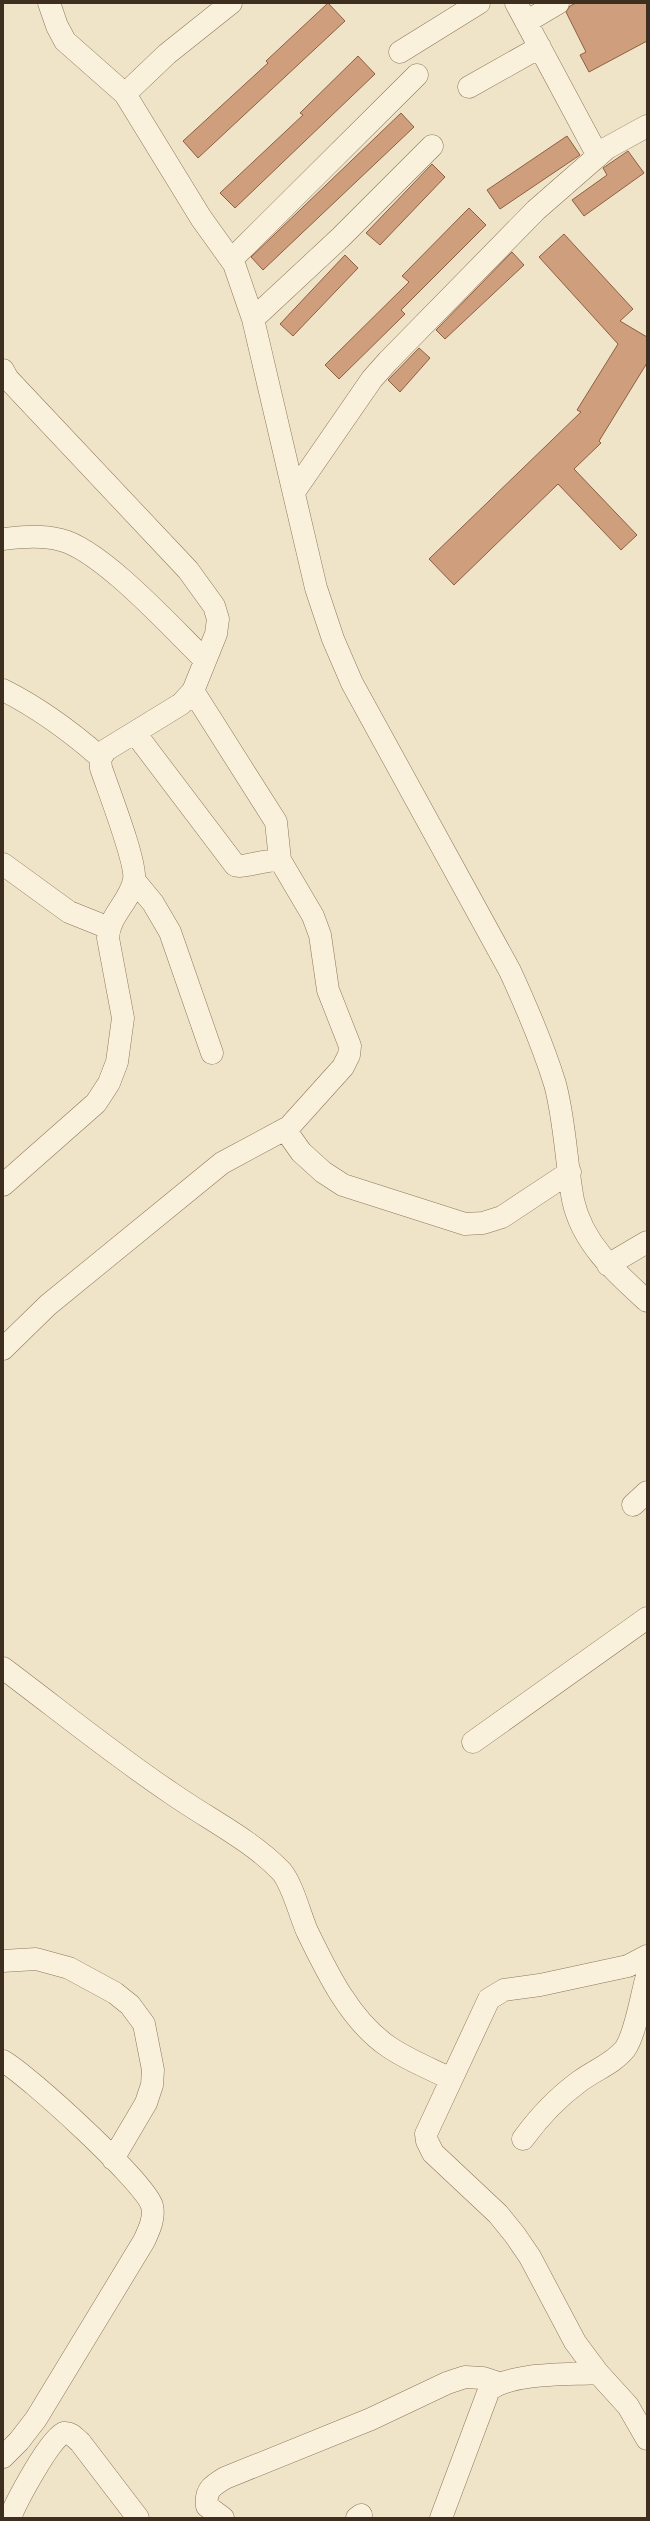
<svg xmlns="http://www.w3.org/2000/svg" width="650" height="2521" font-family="Georgia,serif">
<rect width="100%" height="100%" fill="#f0e4c8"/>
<!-- building -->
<path fill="#cf9f7d" stroke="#8d5f41" d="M328 3 345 21 198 158 183 141 268 63 266 61Z
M576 3H647V41L589 72 580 55 586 52 566 12 570 6Z
M358 56 375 74 235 208 220 193 303 115 300 113Z
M401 113 414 127 263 270 251 257Z
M567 136 580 155 500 209 487 190Z
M628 151 644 173 584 216 572 200 607 175 603 168Z
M432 164 445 177 380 245 366 233Z
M469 208 486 225 401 310 405 314 339 379 325 365 409 282 402 276Z
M564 234 633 309 620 321 647 337V363L599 441 601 443 574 469 637 535 621 550 558 484 454 585 429 559 581 412 577 410 618 344 539 257Z
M512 252 524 265 445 339 436 330Z
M345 255 358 268 293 336 280 324Z
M419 348 430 358 400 392 388 380Z"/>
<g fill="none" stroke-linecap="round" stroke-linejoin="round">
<defs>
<path id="minor" d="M49 3 57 26 65 41 125 94 201 218 234 264 253 319 316 588 333 639 352 683 510 971C527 1008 543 1045 555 1084 565 1121 566 1162 573 1200 582 1243 616 1273 647 1301
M516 3 598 156
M526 22 558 3
M400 52 479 3
M469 87 540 47
M125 94 167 54 231 3
M231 260 417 75
M253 319 341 237 432 146
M3 370 8 379 188 570 214 606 218 619 216 634 193 691 181 704 106 750 100 759 101 768C108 789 137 863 134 880 130 902 109 915 108 938L123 1018 117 1062 109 1083 96 1103 3 1185
M294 492 372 379 388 361 536 210 607 148 647 126
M3 539C23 537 41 535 61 540 102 550 173 629 205 660
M3 690C39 708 69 730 100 757L106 750
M193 691 276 822 280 860
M135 733 235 865C241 869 266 859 280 860L313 916 320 935 328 990 350 1046 349 1055 343 1067 289 1127V1135L301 1152 323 1172 343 1185 465 1224 483 1223 502 1217 570 1172
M3 864 69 912 109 928
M134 880 153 903 170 932 212 1053
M608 1265 647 1242
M3 1349 48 1305 222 1163 289 1127
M633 1505 647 1492
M3 1668C59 1710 113 1754 171 1793 208 1819 250 1839 281 1871 292 1883 300 1915 307 1931 327 1972 350 2021 389 2047 408 2060 431 2069 451 2079
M473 1742 647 1618
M647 1956 628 1966 540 1985 504 1990 489 1999 426 2134 427 2141 433 2153 498 2214 515 2235 530 2257 575 2342 598 2373 628 2406 647 2439
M3 1961 36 1959 69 1968 115 1993 130 2005 144 2024 153 2070 152 2085 146 2103 113 2159
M3 2061C28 2075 146 2183 152 2206 155 2218 149 2230 144 2241L36 2419 19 2441 3 2457
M523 2139C539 2117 558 2097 580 2081 595 2070 614 2063 625 2049 636 2033 641 1996 647 1976
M10 2518C15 2504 51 2436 64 2433 71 2432 75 2438 80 2442L138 2518
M223 2518 207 2506C205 2490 212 2486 225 2478L371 2419 447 2383 465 2377 483 2378 498 2383
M357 2518 361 2515
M441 2518 489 2390C513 2372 568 2375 598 2373"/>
</defs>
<!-- minor casing -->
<use href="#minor" stroke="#8d765c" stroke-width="23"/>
<!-- minor -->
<use href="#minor" stroke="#faf1dc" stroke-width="22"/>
</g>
<!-- border -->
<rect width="650" height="2521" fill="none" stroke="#3d2e20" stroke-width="8"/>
</svg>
